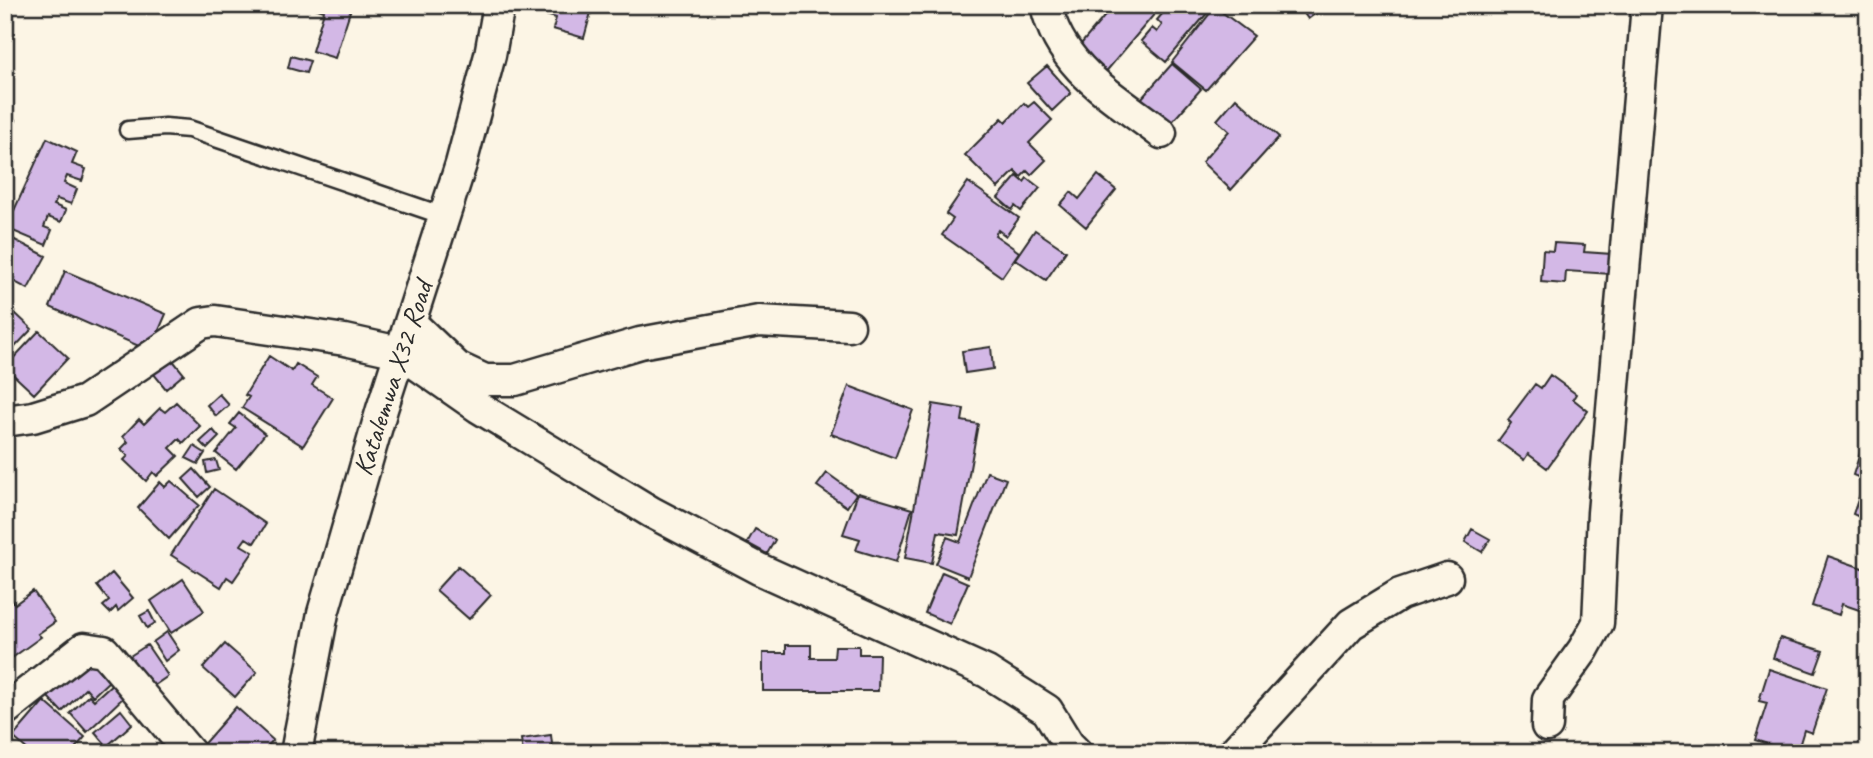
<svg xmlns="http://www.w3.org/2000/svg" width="1873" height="758" font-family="Caveat,sans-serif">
<rect width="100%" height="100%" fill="#fcf5e5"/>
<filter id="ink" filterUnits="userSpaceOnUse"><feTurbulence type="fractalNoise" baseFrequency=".0143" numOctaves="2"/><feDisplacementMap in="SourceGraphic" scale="14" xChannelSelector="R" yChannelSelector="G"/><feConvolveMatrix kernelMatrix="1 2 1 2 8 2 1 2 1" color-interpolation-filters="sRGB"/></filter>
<g filter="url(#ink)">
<!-- building -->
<path fill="#d3b8e6" stroke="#2b2b2b" stroke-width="2" d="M306 5H352L335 58 312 51 324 11Z
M549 5H593L584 38 553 29 556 18 546 15Z
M1114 5H1162L1104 74 1076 50Z
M1177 5H1214L1166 62 1141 41 1152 28 1157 32 1162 25 1157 20 1168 7 1172 11Z
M1298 5H1327L1308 19Z
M1215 7 1254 36 1206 90 1172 62Z
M291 56 310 61 306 73 288 68Z
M1172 64 1201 89 1170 124 1141 99Z
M1047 66 1071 93 1052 111 1027 83Z
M1236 98 1279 137 1231 190 1202 162 1229 131 1217 120Z
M1034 102 1052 120 1029 143 1046 160 1031 175 1027 171 1021 177 1015 171 998 188 965 155 1002 118 1006 122 1024 103 1028 107Z
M5 116 16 120 9 139 5 137Z
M47 138 77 152 72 164 86 169 82 181 67 176 64 183 77 189 71 204 57 199 54 205 66 210 61 222 48 217 44 227 52 230 46 245 6 228Z
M1098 175 1116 190 1086 227 1060 205 1071 192 1079 199Z
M1017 176 1024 182 1027 178 1040 188 1021 211 1015 206 1012 210 998 198Z
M968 182 1019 218 1006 236 998 230 995 235 1019 252 1002 277 942 235 953 219 946 214Z
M1035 230 1066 251 1046 280 1015 259Z
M5 235 46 256 28 289 5 277Z
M1554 243 1585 245 1584 252 1612 254 1611 274 1566 271 1565 284 1541 282 1543 250 1553 251Z
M65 271 166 314 150 351 50 307Z
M15 313 32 329 12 350 5 344V323Z
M39 331 68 358 34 394 5 367Z
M991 347 993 369 965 373 962 351Z
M269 356 292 371 296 364 317 377 312 385 333 398 303 446 242 408 249 397 245 395Z
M171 358 184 374 166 389 153 373Z
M1550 375 1576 394 1573 399 1588 411 1547 468 1528 454 1524 460 1498 441 1511 423 1508 420 1535 384 1541 388Z
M849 386 913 410 895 458 831 434Z
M219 394 229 405 216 416 207 405Z
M176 402 200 426 183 443 179 439 170 448 178 456 157 476 153 472 146 481 124 460 128 456 121 449 128 442 123 436 139 419 144 424 160 408 165 412Z
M933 404 964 409 962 421 978 424 958 535 938 532 932 563 905 558Z
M239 413 265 434 236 469 216 453 236 428 230 424Z
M213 430 219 437 207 449 200 442Z
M194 446 205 453 198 464 186 458Z
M1862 447 1868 449V525L1863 524 1864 519 1853 514 1865 480 1853 475Z
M216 460 219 470 207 473 205 462Z
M194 469 210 487 199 497 183 479Z
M987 472 1006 479 968 577 936 564 947 537 960 542Z
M827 473 856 494 847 507 817 486Z
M171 481 199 505 169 539 138 508 160 482 165 487Z
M214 489 266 524 254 543 246 538 241 545 253 552 233 581 227 577 221 587 171 555Z
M858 493 912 509 896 562 856 550 860 539 843 534Z
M755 529 775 540 767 554 747 543Z
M1472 529 1490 539 1482 552 1465 542Z
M1828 556 1868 570V613L1842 604 1839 615 1812 606Z
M458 566 491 595 469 619 436 590Z
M942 572 968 583 950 624 925 613Z
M112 573 133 598 118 611 116 607 110 613 103 606 109 601 97 586Z
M183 579 204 611 171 633 151 601Z
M33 591 55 622 38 634 41 637 5 663V606L13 601 15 604Z
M149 611 155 623 147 628 140 616Z
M167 632 179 650 165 661 153 642Z
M1780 638 1823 651 1815 673 1773 658Z
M225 644 257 672 235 697 203 668Z
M147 645 168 676 152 687 130 656Z
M786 645H811V658H834L835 646H859V654H879L878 691H763V653H786Z
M86 657 109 681 93 696 86 688 62 712 47 696Z
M1769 669 1827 688 1812 733 1804 730 1797 753 1755 740 1767 703 1759 701Z
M113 683 125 696 87 732 70 713 89 695 94 700Z
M44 701 85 737 71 753H31L13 737Z
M236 707 273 740 262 753H206L200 748Z
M121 710 132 724 107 746 95 732Z
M551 735 553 753H523L521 739Z"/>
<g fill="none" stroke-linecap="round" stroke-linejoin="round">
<defs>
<path id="service" d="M128 130 165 127 189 129 444 216"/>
<path id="minor" d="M1046 5C1060 68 1113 96 1161 133
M411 323 457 367 485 380H515L640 343 759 321 849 326
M5 421 33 417 85 401 201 323 215 321 345 340 399 352 478 407 651 512 759 569 987 672 1047 710 1068 744 1077 753
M5 710 84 648 104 651 190 753
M1547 726 1548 699 1583 650 1598 623 1603 513 1647 5
M296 753 323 613 382 409 461 164 490 55 499 5
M1233 753 1351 624 1400 594 1447 578"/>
</defs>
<!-- service casing -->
<use href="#service" stroke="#2b2b2b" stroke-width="21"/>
<!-- minor casing -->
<use href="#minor" stroke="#2b2b2b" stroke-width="35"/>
<!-- service -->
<use href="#service" stroke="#fcf5e5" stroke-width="16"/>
<!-- minor -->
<use href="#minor" stroke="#fcf5e5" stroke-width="30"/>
</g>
</g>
<g text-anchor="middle" stroke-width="6" stroke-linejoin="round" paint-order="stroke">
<!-- street labels -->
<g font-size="28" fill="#2b2b2b" stroke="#fcf5e5">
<text transform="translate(392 378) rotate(-72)" y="10">Katalemwa X32 Road</text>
</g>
</g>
<!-- margin -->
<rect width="1873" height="758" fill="none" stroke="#fcf5e5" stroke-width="28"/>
<rect x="14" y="14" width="1845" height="730" fill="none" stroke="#2b2b2b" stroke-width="2.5" filter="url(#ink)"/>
</svg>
